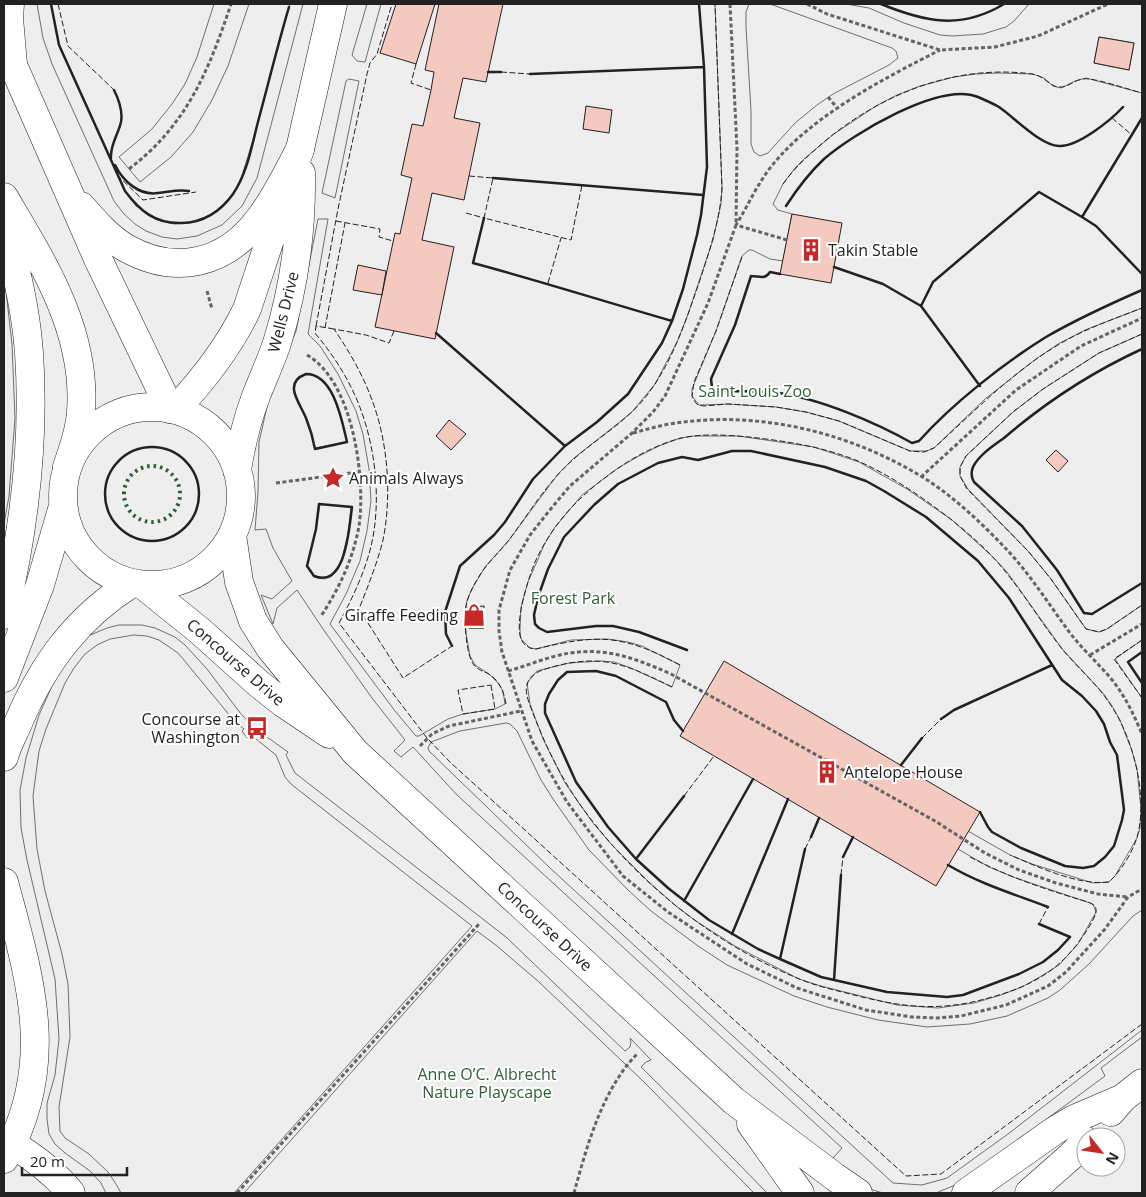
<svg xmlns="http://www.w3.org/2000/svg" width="1146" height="1197" font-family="'Open Sans',sans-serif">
<rect width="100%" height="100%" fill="#fff"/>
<!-- green -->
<path fill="#eee" stroke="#6f6f6f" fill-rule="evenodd" d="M4 4H1142V1193H4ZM1086 1137H1116V1167H1086Z"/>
<!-- parking -->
<path fill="#ededed" stroke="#6f6f6f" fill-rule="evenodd" d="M37 4H51L59 45 125 191 136 206 161 221 174 224 187 223 212 215 232 196 240 182 253 140 290 4H303L257 178 242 206 222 225 197 236 177 239 162 237 146 231 135 224 124 214 114 201 52 64 43 38Z
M214 4H249L228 66 212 100 193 132 171 157 140 182 119 157 152 129 172 104 185 84 197 57Z
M367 4H381L365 62 357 61 352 55Z
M715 4H749L746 12V27L751 111V144L754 152 760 156 768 153 795 123 817 105 833 94 889 65 898 58 896 51 892 48 770 4H846L869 8 904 23 940 35 952 36 983 34 1006 27 1014 21 1029 4H1142V93L1086 78 1075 81 1061 88 1053 86 1044 78 1033 74 998 73 976 74 954 77 920 86 897 95 876 106 834 134 805 158 795 168 783 184 773 204 778 210 792 214 783 261 770 259 752 250H749L742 256 716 331 692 389V396L699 405 728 404 776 407 806 412 839 421 910 451H927L934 448 985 399 1036 359 1058 344 1085 330 1142 308V334L1099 353 1043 389 1013 412 966 456 960 467V476L968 489 1028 551 1051 579 1086 629 1099 632 1107 629 1142 605V640L1115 659 1142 698V910L1133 916 1089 964 1060 990 1048 998 1007 1016 970 1024 927 1027 878 1020 827 1007 794 996 727 965 698 946 651 911 628 890 589 850 553 799 541 780 517 731 510 724 506 723 460 731 431 742 428 748 429 751 550 868 893 1183 922 1185 947 1178 1008 1134 1142 1030V1037L1101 1068 1105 1076 960 1183 936 1193H883L873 1190 857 1181 833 1158 842 1148 457 795 413 747 401 757 394 751 405 740 372 698 323 629 297 590 277 608 273 624 261 595 272 599 292 581 273 548 266 529 255 530 258 492 259 442 269 398 296 331 318 219H328L308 334 320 346 338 374 356 411 363 434 369 469 371 501 367 531 360 561 346 594 330 624 395 711 416 736H419L448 719 463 714 495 709 505 704 503 691 498 683 489 674 475 665 470 656 466 633 465 612 467 600 472 589 485 567 509 540 558 474 574 458 631 413 655 384 677 342 687 317 713 240 721 204 722 188ZM1099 37 1134 43 1129 70 1094 63ZM306 374H311L323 381 333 395 342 422 347 442 315 448 310 428 294 393 295 385 297 381 300 377ZM694 436H738L814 447 859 462 907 489 952 520 994 558 1007 572 1063 650 1103 693 1112 706 1120 720 1132 751 1137 769 1141 809 1140 828 1137 838 1115 876 1109 882 1093 883 1032 864 1010 855 968 831 958 849 989 867 1013 877 1093 904 1096 912 1078 944 1059 965 1043 975 1022 987 1001 995 974 1003 938 1008 897 1005 821 986 799 979 735 946 696 921 676 906 649 882 611 844 593 823 565 783 543 739 530 704 527 683 537 671 569 663 601 661 614 662 631 668 672 687 680 665 642 646 628 642 608 639 571 640 536 649 530 648 521 639 520 630 521 607 528 582 545 543 555 527 582 495 618 468 639 456 659 446 680 438ZM320 504 351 507 348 534 341 562 338 569 331 577 324 579 314 576 307 566 316 529ZM468 607H483L484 628H469Z
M349 79 359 81 335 198 322 193 346 81Z
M4 274 12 344 15 418 9 496 4 524Z
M119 625H142L155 628 175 637 185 645 207 669 241 714 253 727 288 752 286 755 295 773 506 937 625 1051 630 1047 631 1042 630 1038 651 1060 646 1062 641 1067 735 1160 767 1193H754L644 1082 539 982 497 946 477 931 244 1193H234L472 926 291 784 285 777 276 755 251 735 247 738 242 731 244 729 236 723 178 653 159 640 147 636 134 635 110 639 97 645 85 654 74 668 65 683 46 729 39 751 33 796 37 849 45 891 62 954 68 984 70 1037 59 1107 60 1131 65 1138 89 1154 108 1172 116 1184 121 1193H106L101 1183 90 1171 65 1153 55 1144 49 1134 47 1119V1103L55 1075 59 1039 55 979 27 860 21 828 20 790 26 758 39 715 60 668 88 636 107 628Z"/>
<!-- building -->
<path fill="#f3c9c0" stroke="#222" d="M396 4H435L416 64 380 53Z
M439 4H503L486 82 463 78 454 118 480 123 464 200 432 193 422 240 454 247 435 339 375 327 395 233 400 234 412 178 401 175 412 124 423 126 431 90 434 72 425 70Z
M1099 37 1134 43 1129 70 1094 63Z
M586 106 612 110 609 133 583 129Z
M792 214 842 223 831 283 780 274Z
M358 265 386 271 382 295 353 290Z
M449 420 466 434 451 450 436 436Z
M1056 450 1068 461 1058 472 1046 460Z
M484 606V628H469L468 607Z
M724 661 980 812 936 886 680 736Z"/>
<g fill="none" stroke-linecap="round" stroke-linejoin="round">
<defs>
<path id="street" d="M63 496a89 89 0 1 1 178 0a89 89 0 1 1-178 0Z
M175 410C204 379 229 347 247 309L300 149 333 4
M237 470C241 445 247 420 256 396 263 378 271 361 277 343 294 288 302 230 301 173
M232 535 239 582 253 621 270 648 355 752 734 1101 835 1177 858 1193
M143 585 200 631 259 684 283 703 329 734
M4 678 40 585 63 506
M4 757C7 745 14 733 19 721 44 662 78 617 132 583
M4 882C30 979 58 1064 4 1159
M1111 1112 1123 1098 1142 1083
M751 1124 800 1193
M12 1144C35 1158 54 1172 71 1193
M966 1193 1054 1131 1074 1119 1123 1098
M1029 1193 1071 1156 1086 1141"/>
<path id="primary" d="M4 51 13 65 98 259 170 409
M4 197C43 263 87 331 81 412 80 431 73 449 67 467
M81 206C94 221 109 238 126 248 176 276 226 264 260 218 276 197 288 172 300 149
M4 226C16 267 26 310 29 353 35 440 24 530 4 615"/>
<path id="highway" d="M10 4 9 18 13 65"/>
</defs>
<!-- street casing -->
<use href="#street" stroke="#222" stroke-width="29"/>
<!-- primary casing -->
<use href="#primary" stroke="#222" stroke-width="29"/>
<!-- highway casing -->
<use href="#highway" stroke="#222" stroke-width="29"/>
<!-- path -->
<path stroke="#646464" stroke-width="3" stroke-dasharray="4 2.5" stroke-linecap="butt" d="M730 4 737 149 736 225 708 303 665 396 653 412 632 433 570 486 549 511 530 535 510 570 499 610V631L502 652 532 741 567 802 623 876 668 912 747 964 797 988 866 1010 912 1017 937 1018 961 1016 1006 1005 1048 986 1066 972 1105 929 1128 897 1142 889
M807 4 827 14 940 50 995 47 1038 36 1108 4
M828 97 838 109
M129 169C187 125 209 70 231 4
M787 240 736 225C746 209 754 191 765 175 803 120 881 80 940 50
M207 291 212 309
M307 355C353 381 366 478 359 526 353 559 339 589 321 616
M633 433C645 430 657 426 670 424 753 410 841 430 914 472 948 491 982 523 1009 552 1032 577 1050 606 1070 633 1083 650 1100 665 1113 681 1126 698 1134 715 1142 734
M921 477 1016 390 1081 346 1142 318
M276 483 359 472
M1090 655 1142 624
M508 671C523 667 537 661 552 657 598 644 630 656 671 674L935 821 985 853 1019 870 1056 883 1098 894 1128 897
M420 746 432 734 449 726 521 711
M237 1193 479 924
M574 1193C587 1146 602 1090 637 1054"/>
<!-- street -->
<use href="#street" stroke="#fff" stroke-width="28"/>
<!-- primary -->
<use href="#primary" stroke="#fff" stroke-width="28"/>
<!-- highway -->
<use href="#highway" stroke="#fff" stroke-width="28"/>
<!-- hedge -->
<path stroke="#2f5e38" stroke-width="4" stroke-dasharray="2.5 4" stroke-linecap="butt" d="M124 494a28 28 0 1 1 56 0a28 28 0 1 1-56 0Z"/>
<!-- fence -->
<path stroke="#222" stroke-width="1" stroke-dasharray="6 2.5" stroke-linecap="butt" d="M58 4 68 46 114 90
M416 64 411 83 431 90
M501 72 530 74
M1112 118 1132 135
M117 175 143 200 196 192
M469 176 493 178 484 218 571 240 582 185
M783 184C795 167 809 155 825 141 883 93 957 64 1032 74 1045 76 1050 87 1059 87 1068 88 1074 80 1083 79 1093 77 1130 90 1142 93
M466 213 484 218
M336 221 380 229 379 237 393 241
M742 257 716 331 694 382 692 396 695 402 698 405 704 406 728 404 776 407 806 412 839 421 910 451 924 452 934 448C974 412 1011 373 1058 345 1084 329 1114 319 1142 308
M548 283 561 238
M316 326 338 209 367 74 370 63 377 54 392 4
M325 328 345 223
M334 329 316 326 315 333C329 350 341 367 351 387 375 434 384 502 369 554 362 578 351 601 339 623L427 738 451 763 906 1176 941 1174 1142 1024
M394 331 389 343 366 335 334 329C349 351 363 375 372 400 388 442 392 496 383 540 377 564 368 586 359 609L403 678 452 646
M1142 334 1099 353 1043 389 1013 412 984 439 966 456 960 467V476L967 489 1028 551 1051 579 1086 629 1099 632 1107 629 1142 605
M1142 640 1114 659 1142 698
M680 665C622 634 598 634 536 649L530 648C527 646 524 645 522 641 513 626 528 579 535 562 551 527 575 500 606 477 627 461 652 446 678 439 699 433 727 435 749 437 786 441 824 447 858 461 892 476 925 499 953 521 973 537 992 554 1008 575 1026 597 1041 622 1059 645 1075 666 1098 684 1112 707 1133 739 1146 791 1139 829 1136 847 1123 869 1109 882 1079 886 1038 867 1010 855
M491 685 495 709 463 714 458 690Z
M672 687C627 665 603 653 552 667 542 670 530 673 527 685 524 694 531 707 534 716 548 751 564 784 587 814 640 885 715 944 797 978 813 985 830 989 846 993 900 1007 938 1013 992 997 1018 990 1046 978 1065 958 1073 951 1094 923 1096 912 1097 907 1093 904 1088 902 1047 890 1008 877 970 857
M506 704C504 692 499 679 487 673 482 671 477 669 474 665 466 655 465 626 465 613 466 601 471 589 478 578 486 564 499 553 509 540 530 512 548 481 575 458 598 438 625 422 644 399 671 366 685 323 699 283 709 252 720 221 722 188L715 4
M922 738 941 719
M684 796 714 756
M805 849 811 837
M841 875 843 857
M1039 924 1048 907"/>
<!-- wall -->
<path stroke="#222" stroke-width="2.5" d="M51 4 59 45 125 191C140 211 155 224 182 223 203 223 221 211 233 194 248 172 252 144 259 118 269 81 278 44 289 7
M881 4C925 22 961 30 1004 4
M488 72H501
M530 74 704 67
M1142 118 1082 217 1096 226 1142 274
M111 158C110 145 118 135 121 122 123 111 119 100 114 90
M115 165C123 181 139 196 158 193 169 192 178 189 189 191
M493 178 703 195
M786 206C797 189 809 173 824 159 853 134 940 81 978 97 985 100 992 103 999 107 1015 118 1040 145 1059 146 1078 147 1111 120 1123 107
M484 218 473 263C540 281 606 302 672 321
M834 267 883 284 921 306 980 386
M780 274 770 272C765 280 759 276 751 276L735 325 711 379 712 387 717 391C738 392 758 390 779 393 820 399 875 422 912 443L919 441C952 404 1004 363 1046 337 1077 319 1110 304 1142 290
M921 306 933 282 1039 192 1082 217
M436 333 565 446
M1142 349C1092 372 1046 402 1004 438 993 446 979 455 973 467 971 472 971 477 974 482L1022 526 1057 570 1084 613 1092 614 1142 583
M306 374C334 374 342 421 347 442L315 449C313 438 310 428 306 418 300 403 282 383 306 374Z
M105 494a47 47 0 1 1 94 0a47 47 0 1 1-94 0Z
M319 504 352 507C349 528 346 589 314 576L307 566 316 529Z
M452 646 446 634 445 612 460 566 494 535 505 522 533 479 565 446 597 422 628 394 662 343 672 321 683 289 697 235 701 215 707 167 704 67 699 4
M687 650 639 632 613 626H596L547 632 539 628 535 624 534 615 538 597 548 569 564 537 594 505 618 484 658 463 682 457 698 460 732 451H751L825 467 866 481 884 491 926 517 978 561 1009 598 1062 680 1082 696 1096 711 1104 724 1110 742 1117 755 1122 794 1124 810 1122 820 1114 846 1105 857 1094 866 1083 868 1065 866 1021 848 992 832 988 827 980 812
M1142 652 1128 662 1142 683
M941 719 954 710 1052 665
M683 731 674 720 666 702 616 676 596 671 567 672 558 680 549 694 545 704V713L576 782 608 827 636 859 668 888 709 920 758 949 780 959 821 977 887 992 947 997 963 995 1019 974 1043 962 1058 950 1070 937 1039 924
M901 765 922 738
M811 837 819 818
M843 857 853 837
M636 859 684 796
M948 865C980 884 1014 894 1048 907
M684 901 753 779
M732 934 788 799
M780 959 805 849
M834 980 841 875"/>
</g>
<!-- icons -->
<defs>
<symbol id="building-bare" viewBox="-9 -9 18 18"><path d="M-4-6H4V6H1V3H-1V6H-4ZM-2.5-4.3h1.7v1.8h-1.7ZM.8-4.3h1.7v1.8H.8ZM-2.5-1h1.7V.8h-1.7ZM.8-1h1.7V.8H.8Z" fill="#c62828" stroke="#fff" stroke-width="2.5" paint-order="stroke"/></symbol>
<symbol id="sight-bare" viewBox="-9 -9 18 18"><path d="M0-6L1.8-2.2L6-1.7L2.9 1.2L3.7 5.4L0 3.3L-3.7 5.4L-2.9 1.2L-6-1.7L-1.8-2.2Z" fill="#c62828" stroke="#fff" stroke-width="2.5" paint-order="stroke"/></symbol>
<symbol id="shop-bare" viewBox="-9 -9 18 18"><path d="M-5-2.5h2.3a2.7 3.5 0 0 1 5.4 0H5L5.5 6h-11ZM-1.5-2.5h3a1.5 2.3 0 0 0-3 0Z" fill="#c62828" stroke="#fff" stroke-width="2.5" paint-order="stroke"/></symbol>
<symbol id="bus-bare" viewBox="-9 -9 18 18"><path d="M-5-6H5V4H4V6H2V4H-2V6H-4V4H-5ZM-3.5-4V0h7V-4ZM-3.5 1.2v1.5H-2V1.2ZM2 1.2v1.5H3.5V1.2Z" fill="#c62828" stroke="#fff" stroke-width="2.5" paint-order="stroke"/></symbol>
</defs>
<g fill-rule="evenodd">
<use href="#building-bare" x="795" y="234" width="32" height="32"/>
<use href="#sight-bare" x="317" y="462" width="32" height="32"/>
<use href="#shop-bare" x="458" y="599" width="32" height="32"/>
<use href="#bus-bare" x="241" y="712" width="32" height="32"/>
<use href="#building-bare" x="811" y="756" width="32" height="32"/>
</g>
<g text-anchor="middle" stroke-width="4" stroke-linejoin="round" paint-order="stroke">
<!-- poi labels -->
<g font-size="16" fill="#222" stroke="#fff" text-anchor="start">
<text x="828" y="256">Takin Stable</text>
<text x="349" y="484">Animals Always</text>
<text x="458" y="621" text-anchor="end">Giraffe Feeding</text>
<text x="240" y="725" text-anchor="end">Concourse at<tspan x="240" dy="18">Washington</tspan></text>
<text x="844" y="778">Antelope House</text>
</g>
<!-- street labels -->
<g font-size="16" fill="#222" stroke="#fff">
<text transform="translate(283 312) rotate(-76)" y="6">Wells Drive</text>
<text transform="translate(236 662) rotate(41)" y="6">Concourse Drive</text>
<text transform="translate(545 926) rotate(43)" y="6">Concourse Drive</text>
</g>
<!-- park labels -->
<g font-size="16" fill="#2f5e38" stroke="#fff">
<text x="755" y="397">Saint Louis Zoo</text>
<text x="573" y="604">Forest Park</text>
<text x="487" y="1080">Anne O’C. Albrecht<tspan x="487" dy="18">Nature Playscape</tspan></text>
</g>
</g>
<!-- border -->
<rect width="1146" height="1197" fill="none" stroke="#222222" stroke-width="10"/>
<!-- north arrow -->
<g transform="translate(1101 1152) rotate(120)"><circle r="24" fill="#ffffff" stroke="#a7a7a7"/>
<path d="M0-4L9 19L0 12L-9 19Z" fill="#c62828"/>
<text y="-8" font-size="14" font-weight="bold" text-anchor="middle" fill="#222222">N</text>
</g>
<!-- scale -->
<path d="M22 1167v8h105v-8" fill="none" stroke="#222222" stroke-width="2.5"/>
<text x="30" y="1167" font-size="15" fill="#222222" stroke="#ffffff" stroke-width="4" paint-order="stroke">20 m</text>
</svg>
